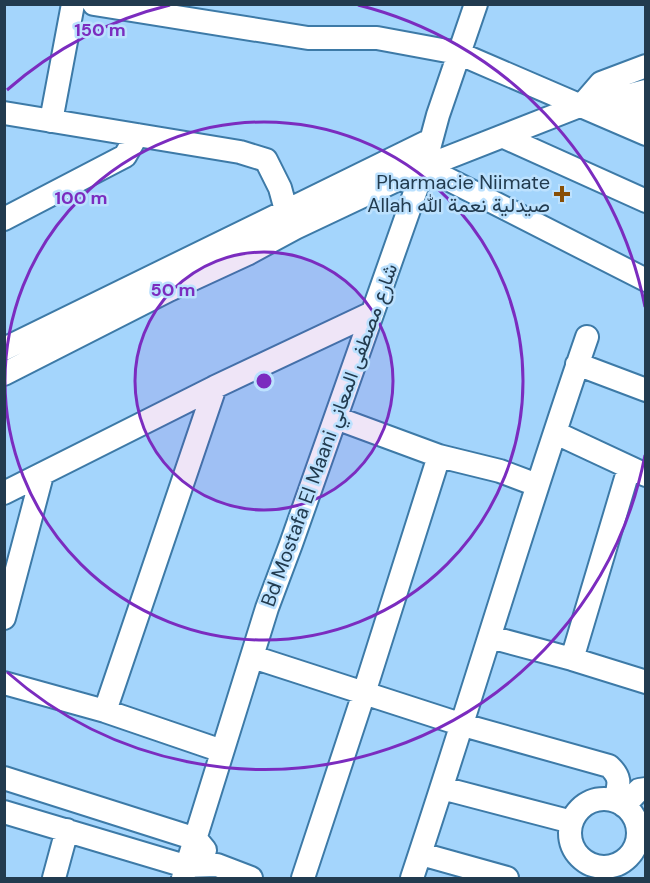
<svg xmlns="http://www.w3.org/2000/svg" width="650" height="883" font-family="'DM Sans',Vazirmatn,sans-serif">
<rect width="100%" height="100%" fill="#a4d5fc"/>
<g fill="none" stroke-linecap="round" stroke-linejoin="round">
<defs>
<path id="minor" d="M94 4 308 38H377L458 53 646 134
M617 99 646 112
M582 105 601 83 646 66
M4 113 240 152 266 160 280 188 286 210
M51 121 73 4
M504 137 646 201
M424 167 646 280
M4 219 125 156 137 135
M4 349 431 140
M577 364 646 390
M4 374 169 290 247 254 295 228 424 167 582 105 604 102 646 91
M336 418 439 456
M556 433 646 475
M4 493 215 387 372 313
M4 618 42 475
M490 637 572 659 646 682
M253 657 463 725 609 766C622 778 619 784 615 801
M572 659 629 468
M4 683 105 711 222 751
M105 711 215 387
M4 778 196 839 205 850
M442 788 572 822
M570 833a34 34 0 1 1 68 0a34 34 0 1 1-68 0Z
M624 806 639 790 646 789
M4 812 185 866 217 865 251 878
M421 854 507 878
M54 878 67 830
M183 878 267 608 291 544 424 167 438 115 476 4
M303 878 364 693 439 456 500 471 537 485
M412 878C472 698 525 516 587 337"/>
</defs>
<!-- minor casing -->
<use href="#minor" stroke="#3d7aa7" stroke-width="26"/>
<!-- minor -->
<use href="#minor" stroke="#fff" stroke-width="22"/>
</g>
<!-- distance rings -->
<circle cx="264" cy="381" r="129" fill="#7b2cbf" fill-opacity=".12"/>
<g fill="none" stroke="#7b2cbf" stroke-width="3">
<circle cx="264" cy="381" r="129"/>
<circle cx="264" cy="381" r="259"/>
<path d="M645 455A388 388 0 0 1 7 672M7 90A388 388 0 0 1 170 5M358 5A388 388 0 0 1 645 307"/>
</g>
<!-- markers -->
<path fill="#884e05" stroke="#bce1fe" stroke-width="2" d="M559 185h6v6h6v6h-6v6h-6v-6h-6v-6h6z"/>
<g text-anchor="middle" stroke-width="5" stroke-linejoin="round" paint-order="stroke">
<!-- poi labels -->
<g font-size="20" fill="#223b4f" stroke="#bce1fe" text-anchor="end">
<text x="550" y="189">Pharmacie Niimate<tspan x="550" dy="23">Allah صيدلية نعمة الله</tspan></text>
</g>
<!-- street labels -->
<g font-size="20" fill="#223b4f" stroke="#bce1fe">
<text transform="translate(329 435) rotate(-70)" y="7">Bd Mostafa El Maani شارع مصطفى المعاني</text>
</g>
</g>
<circle cx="264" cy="381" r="9" fill="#7b2cbf" stroke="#bce1fe" stroke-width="3"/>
<g font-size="18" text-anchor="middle" font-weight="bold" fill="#7b2cbf" stroke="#bce1fe" stroke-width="5" stroke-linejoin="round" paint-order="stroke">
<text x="100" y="36">150 m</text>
<text x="81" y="204">100 m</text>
<text x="173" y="296">50 m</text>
</g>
<!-- border -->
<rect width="650" height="883" fill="none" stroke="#223b4f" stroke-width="12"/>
</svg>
